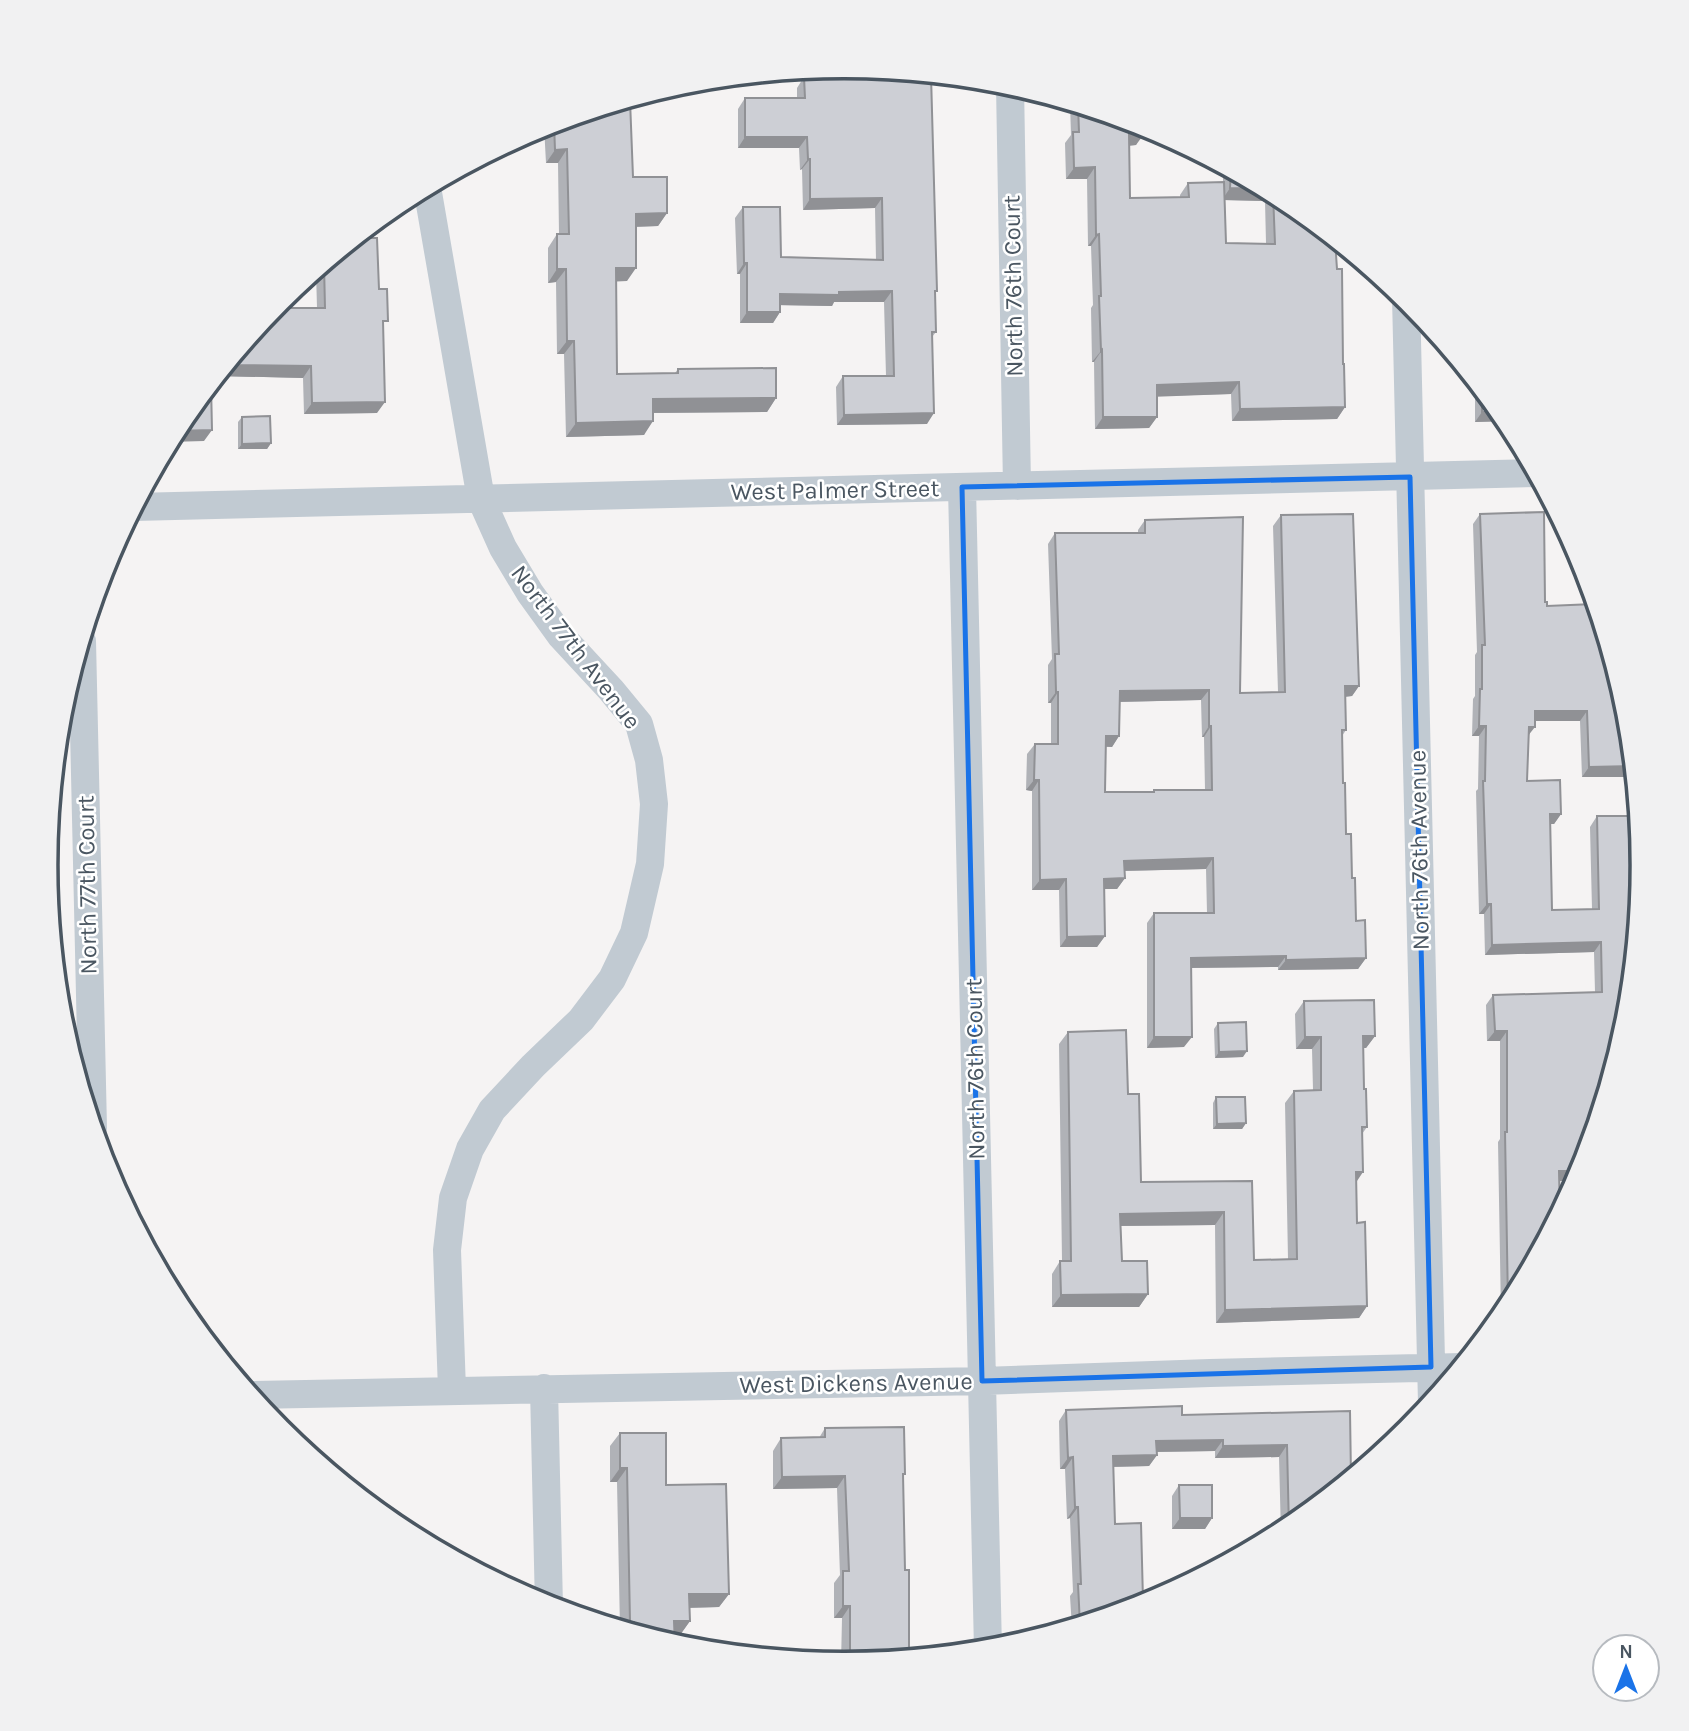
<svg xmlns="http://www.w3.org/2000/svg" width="1689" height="1731" font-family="Karla,sans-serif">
<rect width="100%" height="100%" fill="#f5f3f3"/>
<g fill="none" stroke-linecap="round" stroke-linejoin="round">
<!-- minor -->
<path stroke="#c1cad2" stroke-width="28" d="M1010 85 1017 486
M427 187 481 499 503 548 530 593 561 636 611 690 639 724 649 760 654 804 650 864 634 933 612 979 581 1020 533 1066 492 1110 470 1149 453 1198 447 1250 452 1390
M1406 297 1432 1403
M962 487 988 1650
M134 507 1537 473
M82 641 93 1128
M544 1388 549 1607
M250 1395 982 1381 1210 1373 1462 1367"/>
</g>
<!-- wall -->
<path fill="#b0b2b7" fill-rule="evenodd" d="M854 67 931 75 936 332 932 337 927 424 837 425 836 387 843 376H886L884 302H834L832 306 780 305V312L773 323H740V274H737L735 218 743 207 781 257 876 260 875 208 803 210 802 169 800 170 799 148H738V109L745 98H797V88L804 77 854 75Z
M630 100 633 177 667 213 658 226 636 227 627 281H616L617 374 675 373 678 369 776 398 767 412 653 413 644 435 566 437 564 354H557L556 282 548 283V248L557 234H559L558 163H546L544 126Z
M1070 103 1144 125 1136 145 1129 146 1130 198 1180 197V195L1188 183 1223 182V168L1224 167 1289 201 1337 269 1345 407 1337 419 1232 421 1231 394 1157 396V417L1149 428 1095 429 1094 362H1092L1091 308 1093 305 1091 246H1088L1087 179H1066L1065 143 1071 135ZM1225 200 1265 201 1266 243H1226Z
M372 225V238L384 326 377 413 304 414 303 378 217 376 274 308H317L316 271H315Z
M1477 383 1509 421 1475 422V387Z
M242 417 271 443 267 449H238V422Z
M1480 514 1547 606 1587 604 1586 572 1628 710 1635 777H1582L1580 721H1535L1529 735 1527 781 1561 814 1554 824H1550L1552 910 1592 909 1590 827 1597 816H1639L1583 1172 1577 1181H1559L1509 1310 1501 1314 1498 1142 1500 1139V1041H1487L1486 1005 1493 995 1595 992 1594 952 1485 955 1484 914H1479L1476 791 1478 789 1479 736H1472L1473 699 1475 696V655L1477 652 1473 524Z
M1281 515 1359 686 1352 696 1346 697V730L1342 736 1343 783 1346 834 1352 878 1356 921 1366 958 1358 969 1278 970V967L1191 968 1184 1047 1147 1048V923L1154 913H1207L1206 869 1124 871 1125 878 1117 889H1104L1105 936 1097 947H1060L1059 890H1032V791L1026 790 1027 754 1035 744H1051V703H1048V665L1052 659 1048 544 1055 533H1138V530L1145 520 1240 693 1278 692 1273 526ZM1201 700 1202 737H1204L1205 790H1154L1152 792H1105L1106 747H1112L1119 736 1120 702Z
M1304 1001 1375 1036 1366 1048H1363L1364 1089 1367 1127 1362 1134 1356 1182 1357 1223 1367 1306 1359 1318 1216 1323 1215 1225 1121 1226 1122 1261 1148 1294 1139 1307H1052V1274L1060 1261H1062L1059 1044 1068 1032 1128 1094 1141 1182 1252 1181 1254 1260 1288 1259 1285 1103 1294 1091 1313 1090 1312 1049H1296L1295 1014Z
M1218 1023 1243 1057 1215 1058 1214 1029Z
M1216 1097 1246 1123 1242 1129H1213V1103Z
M1066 1410 1182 1415 1350 1411 1351 1478 1288 1530 1281 1534 1279 1457 1215 1458V1451L1157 1452V1455L1149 1466 1113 1467 1115 1524 1143 1600 1150 1604 1072 1628 1070 1596 1073 1592 1070 1518 1067 1519 1065 1469H1060L1059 1421Z
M825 1428 905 1474 903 1477 905 1570 909 1658 841 1664 842 1618H834V1583L840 1575 837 1488 773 1489V1451L781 1438H819Z
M620 1433 666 1485 729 1594 719 1607 689 1608 690 1621 680 1635H674L675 1645 620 1628 617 1482H610V1446Z
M1179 1485 1212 1518 1205 1529H1172V1496Z"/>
<!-- shaded-wall -->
<path fill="#909195" d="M1129 134H1144L1136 145 1121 146Z
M745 137H807L799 148H738Z
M567 149 558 163H546L555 150Z
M808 159H810L802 169 800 170Z
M1095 167 1087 179H1066L1074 168Z
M1230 188 1265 189 1271 192 1265 201 1222 200Z
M882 198 875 208 803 210 810 199Z
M667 213 658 226 626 227 636 214Z
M1099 234 1091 246H1088L1096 235Z
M744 263H747L740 274H737Z
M616 268H636L627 281 606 282Z
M557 269H566L556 282 548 283Z
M892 291 884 302H834L832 306 773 305 780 294Z
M747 312H780L773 323H740Z
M567 341H574L564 354H557Z
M1102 350 1094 362H1092L1101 351Z
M226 365 311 366 303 378 217 376Z
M1239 382 1231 394 1149 397 1157 385Z
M776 398 767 412 643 413 653 399Z
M385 402 377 413 304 414 312 403Z
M1345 407 1337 419 1232 421 1240 409Z
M1482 412H1501L1509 421 1475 422Z
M934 413 927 424 837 425 844 415Z
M1103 417H1157L1149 428 1095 429Z
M653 421 644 435 566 437 576 423Z
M212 430 204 441 169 442 175 431Z
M271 443 267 449H238L242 444Z
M1345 686H1359L1352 696 1338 697Z
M1209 690 1201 700 1113 702 1120 691Z
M1056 692H1058L1051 703H1048Z
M1535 711H1587L1580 721H1528Z
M1209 726H1211L1204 737H1202Z
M1479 726H1486L1479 736H1472Z
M1529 727H1535L1527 737Z
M1106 736H1119L1112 747 1098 746Z
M1634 766 1635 777H1582L1589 767Z
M1034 780H1039L1032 791 1026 790Z
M1550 814H1561L1554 824H1543Z
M1213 858 1206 869 1117 871 1124 861Z
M1125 878 1117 889H1097L1104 879Z
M1066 879 1059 890H1032L1040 880Z
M1487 904H1491L1484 914H1479Z
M1105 936 1097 947H1060L1067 937Z
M1601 942 1594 952 1485 955 1492 945Z
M1286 956 1278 967 1184 968 1191 958Z
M1366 958 1358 969 1278 970 1286 960Z
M1495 1031H1507L1500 1041H1487Z
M1363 1036H1375L1366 1048H1354Z
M1154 1037H1192L1184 1047 1147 1048Z
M1305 1037H1321L1312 1049H1296Z
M1247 1051 1243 1057 1215 1058 1219 1052Z
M1246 1123 1242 1129H1213L1217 1124Z
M1559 1171H1583L1577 1181H1552Z
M1356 1172H1363L1355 1184Z
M1224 1212 1215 1225 1112 1226 1120 1214Z
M1148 1294 1139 1307H1052L1061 1295Z
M1508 1304H1512L1509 1310 1505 1314H1501Z
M1367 1306 1359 1318 1216 1323 1225 1310Z
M1223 1440 1215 1451 1149 1452 1156 1441Z
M1287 1445 1279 1457 1215 1458 1223 1446Z
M1157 1455 1149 1466 1105 1467 1113 1456Z
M1073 1457 1065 1469H1060L1068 1458Z
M620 1468H627L617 1482H610Z
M845 1476 837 1488 773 1489 782 1477Z
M1075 1507H1078L1070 1518 1067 1519Z
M1180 1518H1212L1205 1529H1172Z
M689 1594H729L719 1607 679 1608Z
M843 1606H850L842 1618H834Z
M674 1621H690L680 1635H664Z
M630 1622H634L628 1631 624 1630Z"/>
<!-- building -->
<path fill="#cdcfd5" stroke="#909195" stroke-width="2" fill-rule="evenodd" d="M862 68 931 75 937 291H935L936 332H932L934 413 844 415 843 376H894L892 291 839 292V295L780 294V312H747V263H744L743 207H780L781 257 883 260 882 198 810 199V159H808L807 137H745V98H805L804 77 862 75Z
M630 100 633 177H667V213L636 214V268H616L617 374 678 373V369L776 368V398L653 399V421L576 423 574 341H567L566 269H557V234H569L567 149 555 150 554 123Z
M1078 105 1144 125V134H1129L1130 198 1189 197 1188 183 1224 182 1226 243 1275 244 1273 193 1289 201 1335 240 1337 269H1342L1343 364H1344L1345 407 1240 409 1239 382 1157 385V417H1103L1102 350 1101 351 1099 296H1101L1099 234 1096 235 1095 167 1074 168 1073 132H1079Z
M1231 170 1265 189 1230 188Z
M372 225V238H377L379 289H387L388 321H383L385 402 312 403 311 366 226 365 274 308H325L324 264Z
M211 384 212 430 175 431 180 421Z
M1482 389 1501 412H1482Z
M270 416 271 443 242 444V417Z
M1544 512 1545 602H1547V606L1594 604V598L1628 710 1634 766 1589 767 1587 711H1535V727H1529L1527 781 1560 780 1561 814H1550L1552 910 1599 909 1597 816H1639L1643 866 1628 1022 1583 1171H1559L1560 1214 1512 1304H1508L1505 1132H1507V1031H1495L1493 995 1602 992 1601 942 1492 945 1491 904H1487L1483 781H1485L1486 726H1479L1480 689H1482V645H1485L1480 514Z
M1353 514 1359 686H1345L1346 730H1342L1343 783H1345L1346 834H1351L1352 878H1355L1356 921 1365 920 1366 958 1286 960V956L1191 958 1192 1037H1154V913H1214L1213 858 1124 861 1125 878 1104 879 1105 936 1067 937 1066 879 1040 880 1039 780H1034L1035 744H1058V692H1056L1055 654H1059L1055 533H1145V520L1243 517 1240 693 1285 692 1281 515ZM1209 690V726H1211L1212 790H1154V792H1105L1106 736H1119L1120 691Z
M1374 1000 1375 1036H1363L1364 1089H1366L1367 1127H1362L1363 1172H1356L1357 1223 1365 1222 1367 1306 1225 1310 1224 1212 1120 1214 1122 1261H1147L1148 1294 1061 1295 1060 1261H1071L1068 1032 1126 1030 1128 1094H1139L1141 1182 1252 1181 1254 1260 1297 1259 1294 1091 1321 1090V1037H1305L1304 1001Z
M1246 1022 1247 1051 1219 1052 1218 1023Z
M1216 1097H1245L1246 1123 1217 1124Z
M1182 1406V1415L1350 1411 1351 1478 1289 1529 1287 1445 1223 1446V1440L1156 1441 1157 1455 1113 1456 1115 1524 1141 1523 1143 1600H1157L1150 1604 1080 1625 1078 1584H1081L1078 1507H1075L1073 1457 1068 1458 1066 1410Z
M904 1427 905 1474H903L905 1570H909V1658L850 1664V1606H843V1571H849L845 1476 782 1477 781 1438 825 1437V1428Z
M620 1433H666V1485L726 1484 729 1594H689L690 1621H674L675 1645 634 1633V1622H630L627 1468H620Z
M1179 1485H1212V1518H1180Z"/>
<!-- marked area -->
<path fill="none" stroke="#1a73e8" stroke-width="5" stroke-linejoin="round" d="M1410 477 1431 1367 982 1381 962 487Z"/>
<g text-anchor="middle" stroke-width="5" stroke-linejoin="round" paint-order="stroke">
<!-- street labels -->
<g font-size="24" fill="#4a5661" stroke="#fff">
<text transform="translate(1013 286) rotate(-91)" y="8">North 76th Court</text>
<text transform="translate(835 490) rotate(-1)" y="8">West Palmer Street</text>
<text transform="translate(576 647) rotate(53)" y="8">North 77th Avenue</text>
<text transform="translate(1419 850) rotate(-91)" y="8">North 76th Avenue</text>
<text transform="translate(87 885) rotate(-91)" y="8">North 77th Court</text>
<text transform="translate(975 1069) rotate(-91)" y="8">North 76th Court</text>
<text transform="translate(856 1383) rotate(-1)" y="8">West Dickens Avenue</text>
</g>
</g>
<!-- crop -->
<path d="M0 0H1689V1731H0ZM58 865a786 786 0 1 1 1572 0a786 786 0 1 1-1572 0Z" fill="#f1f1f2" fill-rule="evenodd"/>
<path fill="none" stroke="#4a5661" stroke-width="3.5" d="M58 865a786 786 0 1 1 1572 0a786 786 0 1 1-1572 0Z"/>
<!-- north arrow -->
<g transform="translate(1626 1668)"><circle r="33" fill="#ffffff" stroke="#b7bbc0" stroke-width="2"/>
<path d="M0-5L12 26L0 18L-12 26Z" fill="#1a73e8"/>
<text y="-10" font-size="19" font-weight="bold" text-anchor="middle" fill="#4a5661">N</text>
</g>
</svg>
